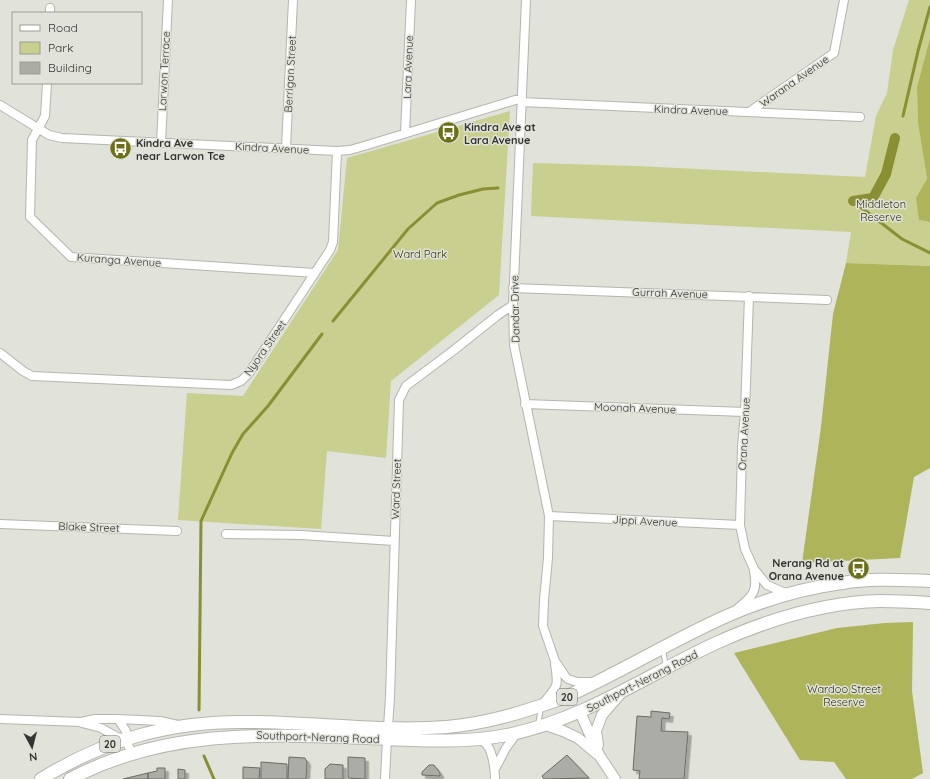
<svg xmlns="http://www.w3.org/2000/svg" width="930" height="779" font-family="Quicksand,sans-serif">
<defs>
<filter id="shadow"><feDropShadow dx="3.5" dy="3.5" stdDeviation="0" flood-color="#0004"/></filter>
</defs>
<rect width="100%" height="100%" fill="#e1e2da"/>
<!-- green -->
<path fill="#c9cf8e" d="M909 0H930V38L917 87 918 123 927 180 917 198 919 220 930 222V266L846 263 851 232 531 216 533 163 637 166 865 177 876 116 887 93 893 50Z
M510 111 499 295 391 381 386 458 327 451 321 529 178 520 187 393 243 396 338 250 347 158Z"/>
<!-- forest -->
<path fill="#adb45a" d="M930 38V222L919 220 916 198 927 179 918 123 917 87Z
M846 263 930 266V468L914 477 900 558 802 563 821 427 833 314Z
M913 622 912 691 923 773 912 779H846L834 762 800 760 734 653 837 628 885 623Z"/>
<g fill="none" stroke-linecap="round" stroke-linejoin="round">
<!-- stream -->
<path stroke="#898f33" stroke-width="3" d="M903 116 918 51 930 7
M853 201 902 239 930 253
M333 321 408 229 437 203 459 195 483 189 498 188
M199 710 201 521 232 453 243 434 268 406 322 334
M204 756 214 779"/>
<!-- canal -->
<path stroke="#898f33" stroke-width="10" d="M853 201 873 198 886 174 895 138"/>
</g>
<!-- building -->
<path fill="#abaca5" stroke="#6c6c65" filter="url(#shadow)" d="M651 711 670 713 669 719 662 718 661 731 688 732 684 779H639L640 771 633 770 637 716 651 717Z
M567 755 589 778 544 779 542 776Z
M289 757 305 758 307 762 306 779H288Z
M348 757 365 758V779L348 778Z
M261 762 287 764V779H261Z
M330 764 343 765V779H325V769Z
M429 765H434L440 773V776L422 775V772Z
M243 767 260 768 259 779H243Z
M157 768H165V779H148V773L157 771Z
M178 769 185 770V779H178Z
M148 773V779H123Z"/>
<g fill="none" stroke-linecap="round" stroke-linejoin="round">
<defs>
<path id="service" d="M663 650 666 667
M538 725 541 708"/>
<path id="minor" d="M526 0 513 305 514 345 549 516 548 558 544 600 543 626 555 661 565 676 568 679 577 682H593
M50 13V8
M47 83 45 116 32 140 30 217 71 257 315 273
M521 102 860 117
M0 105 49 135 62 138 337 151 350 150 364 146 522 98
M749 112 834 53 844 0
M405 133 411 0
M161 143 168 0
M286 148 293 0
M513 288 827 300
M749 296 745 412 742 447 740 525 745 549 754 569 767 585 788 594
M0 353 23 371 32 376 231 385 241 381 249 373 330 250 333 242 337 151
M525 404 745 412
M549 516 740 525
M0 524 177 531
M226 534 301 535 394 541
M738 608C753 596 758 591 754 571
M542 705C557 685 559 690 555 664
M0 719 81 722 95 719H118L160 721 178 725
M118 719 126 731 125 739 132 753
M82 723 101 728 117 737 125 739
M388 727 390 697 399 400 406 386 454 350 498 315 513 305
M480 739C489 745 490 749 493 760 494 767 495 772 495 779
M495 769 506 748 517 733
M385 779 387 739"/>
<path id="tertiary" d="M580 712 599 755 615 779
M546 725 563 731 578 738 597 754
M598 745 596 731 602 715 621 693"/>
<path id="primary" d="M41 779C106 739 171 721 248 722 314 722 380 732 447 727 489 723 524 712 563 698 620 673 672 640 729 615 764 600 804 588 842 583 871 578 901 580 930 581
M70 779C165 729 264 734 368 738 415 740 461 744 507 735 583 720 647 675 716 643 767 620 824 602 881 601 897 601 914 602 930 603"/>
</defs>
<!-- service casing -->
<use href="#service" stroke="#b4b5ad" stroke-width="6"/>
<!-- minor casing -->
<use href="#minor" stroke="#b4b5ad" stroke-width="10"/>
<!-- tertiary casing -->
<use href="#tertiary" stroke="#b4b5ad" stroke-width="12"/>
<!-- primary casing -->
<use href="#primary" stroke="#b4b5ad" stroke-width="14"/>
<!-- service -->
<use href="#service" stroke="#fff" stroke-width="4"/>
<!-- minor -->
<use href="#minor" stroke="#fff" stroke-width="8"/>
<!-- tertiary -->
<use href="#tertiary" stroke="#fff" stroke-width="10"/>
<!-- primary -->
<use href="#primary" stroke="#fff" stroke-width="12"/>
</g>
<!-- icons -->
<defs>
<symbol id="bus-disc" viewBox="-11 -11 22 22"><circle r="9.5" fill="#6b6f15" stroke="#e1e2da"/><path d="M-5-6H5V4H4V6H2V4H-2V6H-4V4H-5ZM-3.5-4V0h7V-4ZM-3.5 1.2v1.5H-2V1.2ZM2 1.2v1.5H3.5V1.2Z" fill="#fff"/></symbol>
</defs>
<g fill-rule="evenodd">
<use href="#bus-disc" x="436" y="120" width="25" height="25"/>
<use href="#bus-disc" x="108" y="136" width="25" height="25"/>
<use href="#bus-disc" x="846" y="556" width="25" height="25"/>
</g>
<g text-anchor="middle" stroke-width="3" stroke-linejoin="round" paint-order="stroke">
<!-- shield labels -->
<g fill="#e1e2da" stroke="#686964" stroke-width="1">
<rect x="557" y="689" width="20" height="16" rx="3"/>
<rect x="100" y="736" width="20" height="16" rx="3"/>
</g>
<g font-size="10" font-weight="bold" fill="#343532">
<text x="567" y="701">20</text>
<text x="110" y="748">20</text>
</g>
<!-- street labels -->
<g font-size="11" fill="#343532" stroke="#e1e2da">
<text transform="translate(408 67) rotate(-88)" y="4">Lara Avenue</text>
<text transform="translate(164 71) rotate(-87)" y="4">Larwon Terrace</text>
<text transform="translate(290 74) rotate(-87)" y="4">Berrigan Street</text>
<text transform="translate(794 81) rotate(-35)" y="4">Warana Avenue</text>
<text transform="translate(691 110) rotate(2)" y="4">Kindra Avenue</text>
<text transform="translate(272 148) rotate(3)" y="4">Kindra Avenue</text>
<text transform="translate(119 260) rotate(4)" y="4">Kuranga Avenue</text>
<text transform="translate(670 293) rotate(2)" y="4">Gurrah Avenue</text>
<text transform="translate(515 309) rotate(-91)" y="4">Dandar Drive</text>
<text transform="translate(265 348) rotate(-55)" y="4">Nyora Street</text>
<text transform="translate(635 408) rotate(2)" y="4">Moonah Avenue</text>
<text transform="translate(744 434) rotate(-87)" y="4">Orana Avenue</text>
<text transform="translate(396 489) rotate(-88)" y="4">Ward Street</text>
<text transform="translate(645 521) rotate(3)" y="4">Jippi Avenue</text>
<text transform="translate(89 527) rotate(2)" y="4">Blake Street</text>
<text transform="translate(642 681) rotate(-27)" y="4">Southport-Nerang Road</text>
<text transform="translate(318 737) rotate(2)" y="4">Southport-Nerang Road</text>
</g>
<!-- poi labels -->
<g font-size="11" font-weight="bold" fill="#343532" stroke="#e1e2da" text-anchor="start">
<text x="464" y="131">Kindra Ave at<tspan x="464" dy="13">Lara Avenue</tspan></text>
<text x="136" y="147">Kindra Ave<tspan x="136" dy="13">near Larwon Tce</tspan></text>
<text x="844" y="567" text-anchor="end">Nerang Rd at<tspan x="844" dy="13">Orana Avenue</tspan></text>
</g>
<!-- park labels -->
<g font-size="11" fill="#31330c" stroke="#e1e2da">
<text x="881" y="208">Middleton<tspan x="881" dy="13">Reserve</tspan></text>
<text x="420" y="258">Ward Park</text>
<text x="844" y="693">Wardoo Street<tspan x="844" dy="13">Reserve</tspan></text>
</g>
</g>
<!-- legend -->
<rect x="12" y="12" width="130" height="72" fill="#e1e2da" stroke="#9c9d97"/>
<rect x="20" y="25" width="20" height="6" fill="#ffffff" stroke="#9c9d97"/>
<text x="48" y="32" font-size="12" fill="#343532">Road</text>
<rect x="20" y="42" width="20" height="12" fill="#c9cf8e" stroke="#9c9d97"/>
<text x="48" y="52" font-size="12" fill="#343532">Park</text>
<rect x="20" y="62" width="20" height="12" fill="#abaca5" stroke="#9c9d97"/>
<text x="48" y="72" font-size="12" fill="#343532">Building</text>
<!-- north arrow -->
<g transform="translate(32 747) rotate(173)" stroke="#e1e2da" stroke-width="3" paint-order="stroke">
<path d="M0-3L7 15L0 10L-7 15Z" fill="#343532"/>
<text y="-6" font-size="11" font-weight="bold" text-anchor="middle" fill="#343532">N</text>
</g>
</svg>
